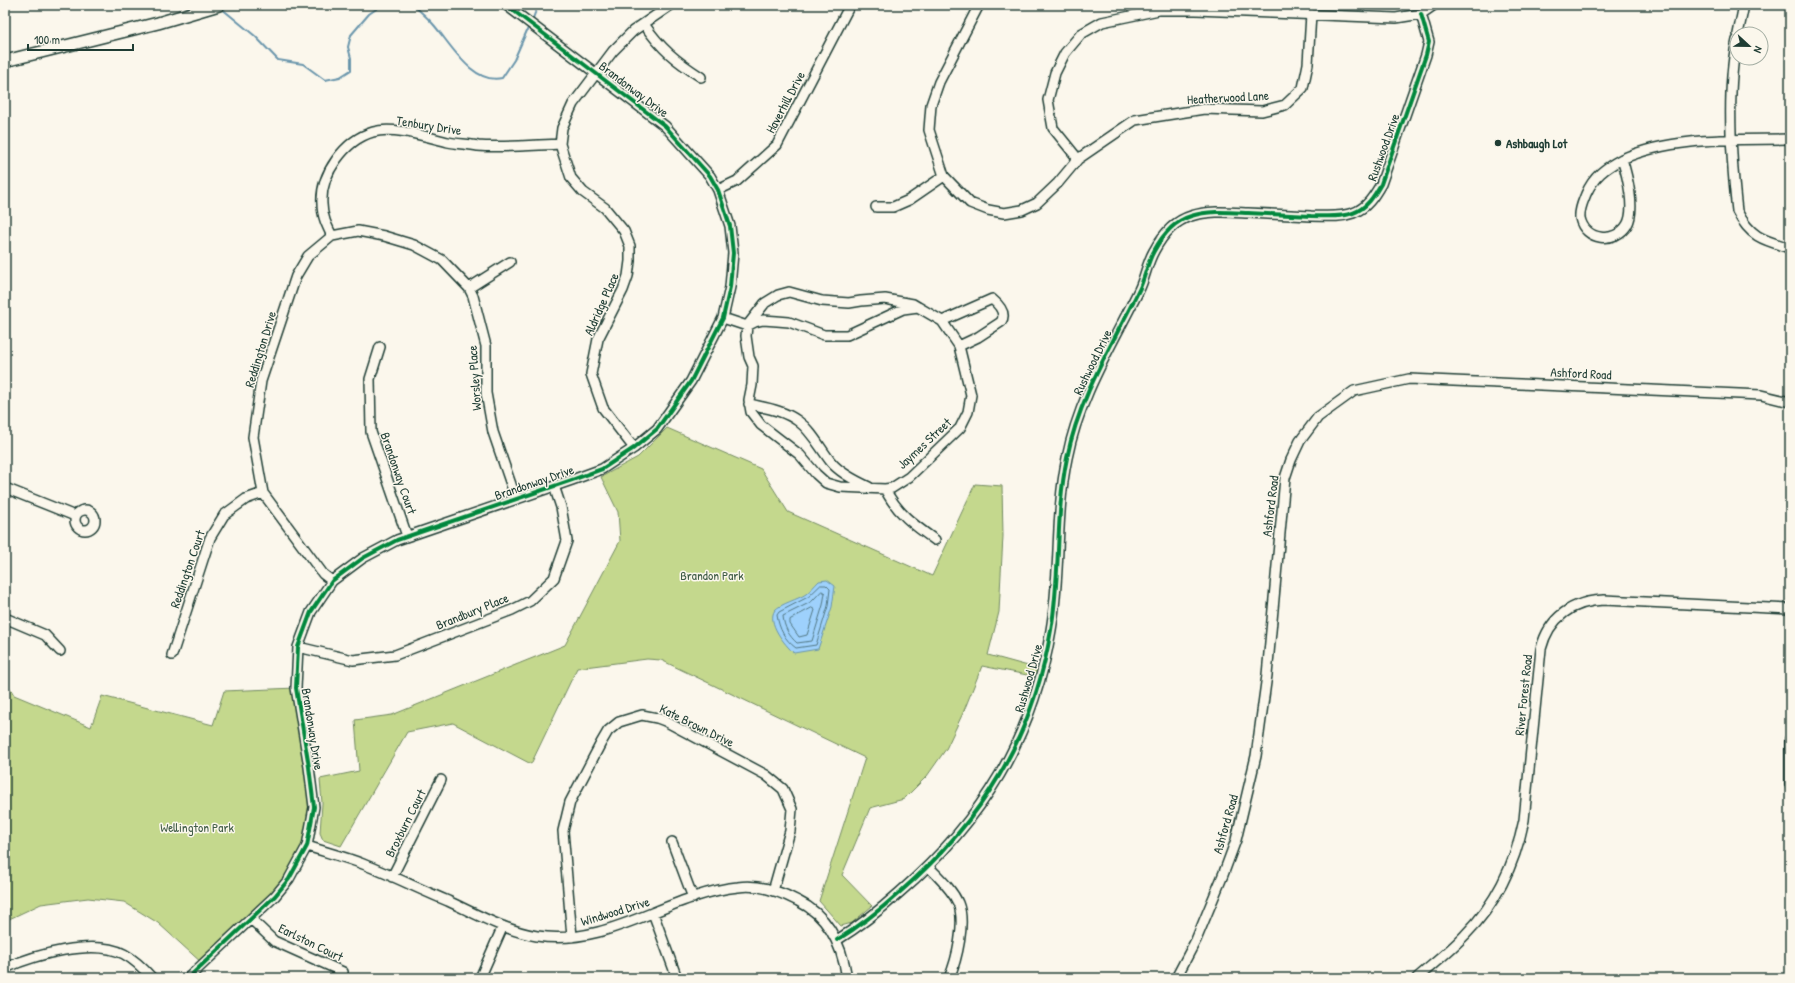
<svg xmlns="http://www.w3.org/2000/svg" width="1795" height="983" font-family="'Patrick Hand',sans-serif">
<rect width="100%" height="100%" fill="#fbf7ec"/>
<filter id="ink" filterUnits="userSpaceOnUse"><feTurbulence type="fractalNoise" baseFrequency=".025" numOctaves="2"/><feDisplacementMap in="SourceGraphic" scale="8" xChannelSelector="R" yChannelSelector="G"/><feConvolveMatrix kernelMatrix="1 2 1 2 8 2 1 2 1" color-interpolation-filters="sRGB"/></filter>
<g filter="url(#ink)">
<!-- green -->
<path fill="#c4d88d" stroke="#728a60" d="M667 428 761 469 788 512 932 576 975 484 1002 486 1003 536 999 612 988 655 1039 669 1037 677 982 666 963 713 946 749 927 776 904 799 870 808 842 875 872 906 852 923 841 926 819 901 865 758 661 660 647 659 577 668 531 764 453 723 407 732 341 846 323 840 320 833 322 803 320 779 359 771 355 720 392 715 565 645 620 541 618 512 601 477 638 457Z
M5 679 14 695 91 727 102 696 213 725 224 691 296 688 314 807 308 840 289 879 203 964 158 923 124 902 88 898 41 904 5 921Z"/>
<!-- water -->
<path fill="#9ed1fc" stroke="#6b96ac" d="M827 580 835 586 832 607 818 649 794 653C785 645 766 622 775 610 780 604 799 599 806 594 811 590 815 585 819 581Z"/>
<g fill="none" stroke-linecap="round" stroke-linejoin="round">
<!-- shore -->
<path stroke="#527884" stroke-width="1" d="M821 585H826L830 589 828 606 816 645 796 648C785 640 779 629 777 615L779 612 808 597Z
M822 591 825 593 823 605 812 641 797 643C789 636 784 627 783 616L811 602Z
M812 608 815 610 807 635 799 637 790 624V620Z"/>
<!-- stream -->
<path stroke="#6b96ac" stroke-width="2" d="M413 5C420 11 427 17 433 24 450 43 472 85 502 78L514 60 529 26
M221 8 255 36 278 60 303 64 325 80 340 77 351 70V58L348 47 351 35 369 14 382 5
M532 21 538 5"/>
<defs>
<path id="minor" d="M979 5 939 82 931 105 929 130 944 176 970 203 988 210 1004 213 1022 210 1037 203 1058 183 1078 159 1135 120 1204 109 1262 111 1285 105 1303 88 1308 64 1311 14
M644 24C661 49 676 61 701 77
M1738 34 1744 5
M1737 40C1726 91 1731 158 1737 211 1750 237 1763 240 1790 248
M1078 159 1053 128 1048 100 1055 73 1065 53 1081 34 1102 22 1159 10H1196L1396 18 1421 14 1434 5
M1622 159C1627 175 1636 210 1627 225 1615 244 1585 241 1580 218 1579 209 1583 202 1586 194 1594 176 1605 168 1622 159Z
M1622 159C1673 136 1735 140 1790 139
M718 190 737 181 777 145 850 5
M876 207H893L909 200 944 176
M332 236C327 226 322 216 322 204 320 174 345 140 373 132 394 126 427 137 448 142 457 144 468 144 478 146 501 148 535 145 560 144
M469 288 510 262
M723 318 747 326 755 322 763 320 777 321 789 322 824 335H847L903 309 918 307 942 321 959 346 971 395 968 412 960 428 909 477 892 488 885 489 840 487 826 483 816 474 800 455 761 425 751 412 749 400 752 385 753 366 749 357 746 336 747 326 765 303 778 295 789 292 822 301 849 303 861 301 885 299 913 304 918 307
M942 321 992 299C998 304 1007 313 1001 322L978 337 959 346
M380 347 370 379 371 432 407 536
M749 404C766 408 783 410 798 421 812 431 820 448 831 462 840 473 856 481 869 487
M634 448 603 408 591 374 598 339 623 290 628 276 630 261V246L624 231 605 208 583 192 571 178 560 144 562 128 573 104 613 51 633 31 671 5
M5 488 75 516
M885 489C897 513 914 525 935 540
M75 520a10 10 0 1 1 20 0a10 10 0 1 1-20 0Z
M332 581 323 574 263 493 253 437 261 381 296 276 308 256 332 236 358 231 384 236 414 245 442 260 469 288 473 296 486 346V393L493 432 516 499
M5 618 45 635 60 651
M298 647 353 660 395 655 512 610 530 601 554 578 567 541 561 507 554 486
M172 655 210 538 224 515 246 499 263 493
M1790 739V784
M672 842 693 898
M307 846C325 852 345 857 363 864 391 875 419 889 448 901 476 914 506 931 537 936 611 947 668 894 738 887 758 884 781 892 798 901 829 916 842 945 847 978
M929 867C939 878 952 889 958 903 966 922 957 960 949 978
M392 877 441 780
M653 913 677 978
M251 919 274 941 343 972
M572 937 563 831 570 802 601 743 608 731 619 722 642 715 657 718 665 721 766 775 783 789 792 809 790 831 773 891
M837 940C860 926 880 910 900 892 982 821 1033 738 1051 630 1061 573 1055 515 1067 458 1079 397 1112 345 1139 290 1145 278 1147 263 1154 251 1162 236 1174 221 1191 216 1209 210 1229 212 1248 213 1269 214 1290 215 1311 216 1325 216 1339 218 1353 213 1367 208 1374 196 1381 184L1426 55 1429 42 1421 14
M5 968C35 955 93 938 124 954 135 960 144 969 152 978
M188 978 275 896 289 879 307 846 314 807 309 767 296 688 298 647 311 612 332 581 363 558 397 540 572 480 602 469 634 448 657 429 691 381 723 318 730 287 733 253 730 226 718 190 710 176 665 126 506 5
M480 978 503 926
M1176 978 1196 940 1223 875 1236 840 1256 756 1267 675 1285 478 1291 460 1300 441 1318 417 1354 391 1409 379 1761 395 1790 402
M1417 978C1433 964 1450 951 1465 935 1497 903 1515 864 1524 820L1541 649C1549 617 1573 601 1604 600L1790 609"/>
<path id="major" d="M5 61 158 23 219 5"/>
</defs>
<!-- minor casing -->
<use href="#minor" stroke="#1f3d34" stroke-width="12"/>
<!-- major casing -->
<use href="#major" stroke="#1f3d34" stroke-width="14"/>
<!-- minor -->
<use href="#minor" stroke="#fbf7ec" stroke-width="9"/>
<!-- major -->
<use href="#major" stroke="#fbf7ec" stroke-width="11"/>
<defs>
<path id="cycleway" d="M837 940C860 926 880 910 900 892 982 821 1033 738 1051 630 1061 573 1055 515 1067 458 1079 397 1112 345 1139 290 1145 278 1147 263 1154 251 1162 236 1174 221 1191 216 1209 210 1229 212 1248 213 1269 214 1290 215 1311 216 1325 216 1339 218 1353 213 1367 208 1374 196 1381 184L1426 55 1429 42 1421 14
M188 978 275 896 289 879 307 846 314 807 309 767 296 688 298 647 311 612 332 581 363 558 397 540 572 480 602 469 634 448 657 429 691 381 723 318 730 287 733 253 730 226 718 190 710 176 665 126 506 5"/>
</defs>
<!-- cycleway casing -->
<use href="#cycleway" stroke="#fbf7ec" stroke-width="6"/>
<!-- cycleway -->
<use href="#cycleway" stroke="#00873e" stroke-width="4"/>
</g>
</g>
<!-- markers -->
<circle fill="#1f3d34" stroke="#fbf7ec" stroke-width="1.5" cx="1498" cy="143" r="4"/>
<g text-anchor="middle" stroke-width="3" stroke-linejoin="round" paint-order="stroke">
<!-- street labels -->
<g font-size="13" fill="#1f3d34" stroke="#fbf7ec">
<text transform="translate(634 89) rotate(37)" y="5">Brandonway Drive</text>
<text transform="translate(1228 97) rotate(-3)" y="5">Heatherwood Lane</text>
<text transform="translate(785 102) rotate(-62)" y="5">Haverhill Drive</text>
<text transform="translate(429 125) rotate(9)" y="5">Tenbury Drive</text>
<text transform="translate(1383 147) rotate(-70)" y="5">Rushwood Drive</text>
<text transform="translate(601 304) rotate(-66)" y="5">Aldridge Place</text>
<text transform="translate(260 349) rotate(-73)" y="5">Reddington Drive</text>
<text transform="translate(1092 362) rotate(-64)" y="5">Rushwood Drive</text>
<text transform="translate(1581 373) rotate(3)" y="5">Ashford Road</text>
<text transform="translate(474 378) rotate(-94)" y="5">Worsley Place</text>
<text transform="translate(924 443) rotate(-43)" y="5">Jaymes Street</text>
<text transform="translate(399 473) rotate(71)" y="5">Brandonway Court</text>
<text transform="translate(534 482) rotate(-19)" y="5">Brandonway Drive</text>
<text transform="translate(1270 506) rotate(-83)" y="5">Ashford Road</text>
<text transform="translate(187 569) rotate(-71)" y="5">Reddington Court</text>
<text transform="translate(472 611) rotate(-22)" y="5">Brandbury Place</text>
<text transform="translate(1028 678) rotate(-74)" y="5">Rushwood Drive</text>
<text transform="translate(1523 695) rotate(-84)" y="5">River Forest Road</text>
<text transform="translate(697 725) rotate(26)" y="5">Kate Brown Drive</text>
<text transform="translate(313 729) rotate(81)" y="5">Brandonway Drive</text>
<text transform="translate(405 823) rotate(-63)" y="5">Broxburn Court</text>
<text transform="translate(1225 824) rotate(-74)" y="5">Ashford Road</text>
<text transform="translate(615 911) rotate(-17)" y="5">Windwood Drive</text>
<text transform="translate(311 942) rotate(26)" y="5">Earlston Court</text>
</g>
<!-- poi labels -->
<g font-size="13" font-weight="bold" fill="#1f3d34" stroke="#fbf7ec" text-anchor="start">
<text x="1506" y="148">Ashbaugh Lot</text>
</g>
<!-- park labels -->
<g font-size="13" fill="#405c46" stroke="#fbf7ec">
<text x="712" y="580">Brandon Park</text>
<text x="197" y="832">Wellington Park</text>
</g>
</g>
<!-- margin -->
<rect width="1795" height="983" fill="none" stroke="#fbf7ec" stroke-width="20"/>
<rect x="10" y="10" width="1775" height="963" fill="none" stroke="#1f3d34" stroke-width="1.5" filter="url(#ink)"/>
<!-- north arrow -->
<g transform="translate(1749 46) rotate(112)"><circle r="19" fill="#fbf7ec" stroke="#a3ada2"/>
<path d="M0-3L7 15L0 10L-7 15Z" fill="#1f3d34"/>
<text y="-6" font-size="11" font-weight="bold" text-anchor="middle" fill="#1f3d34">N</text>
</g>
<!-- scale -->
<path d="M28 44v6h105v-6" fill="none" stroke="#1f3d34" stroke-width="2"/>
<text x="34" y="44" font-size="12" fill="#1f3d34" stroke="#fbf7ec" stroke-width="3" paint-order="stroke">100 m</text>
</svg>
